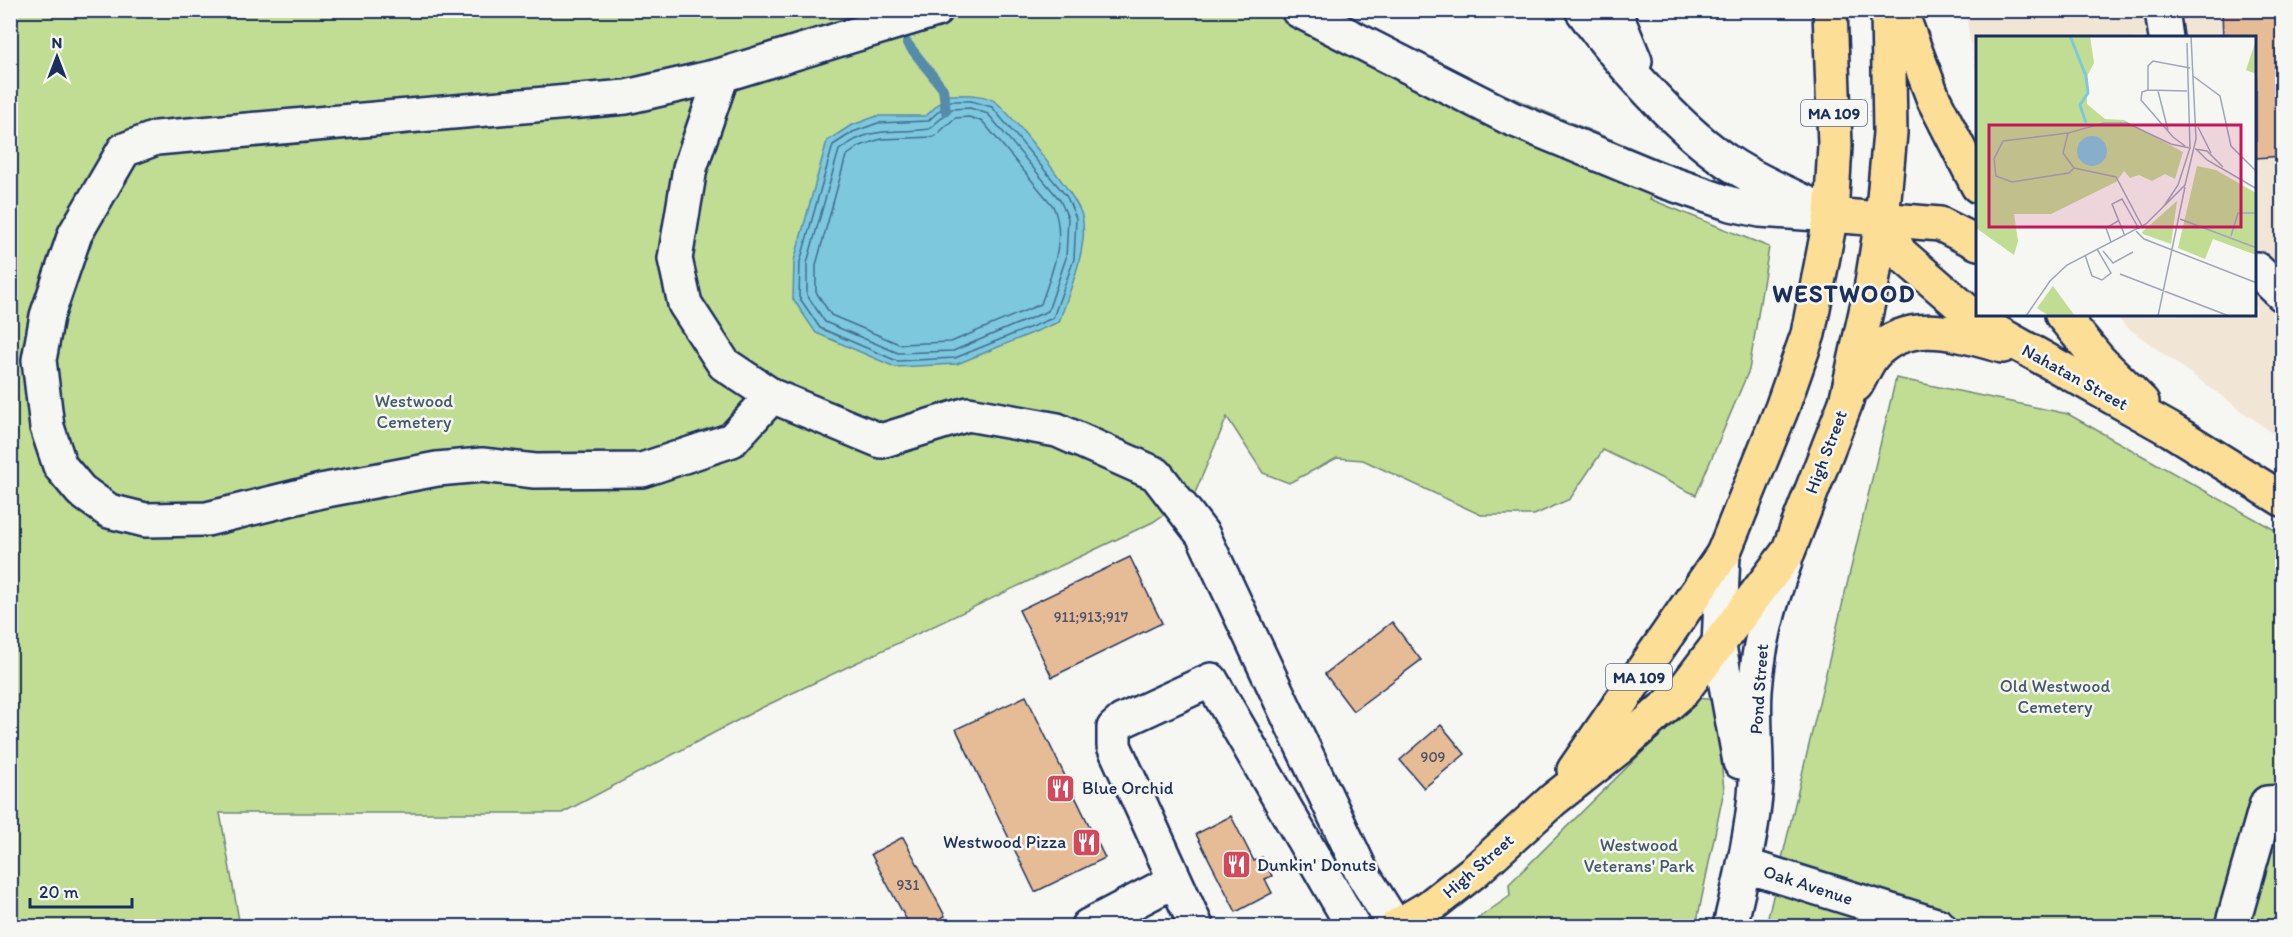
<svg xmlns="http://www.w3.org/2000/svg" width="2293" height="937" font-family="Itim,sans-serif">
<rect width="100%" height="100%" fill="#f6f6f2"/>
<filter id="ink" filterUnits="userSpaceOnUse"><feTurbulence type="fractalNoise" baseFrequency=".0167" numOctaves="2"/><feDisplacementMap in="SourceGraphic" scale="12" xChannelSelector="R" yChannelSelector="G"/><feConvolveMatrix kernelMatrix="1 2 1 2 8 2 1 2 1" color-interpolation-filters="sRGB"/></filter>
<g filter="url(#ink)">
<!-- built -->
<path fill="#f1e5d6" d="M1965 11H2282V440L2124 325 2116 315H2256V38H1978V83Z"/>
<!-- green -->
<path fill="#c1dc93" stroke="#6e8678" stroke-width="1.5" d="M10 11H1338L1501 93 1665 162 1650 199 1769 247 1749 370 1696 495 1603 450 1570 499 1534 515H1481L1363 460 1337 458 1289 483 1263 473 1227 417 1195 493 1153 522 761 708 562 813H220L240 926H11Z
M1896 378 2068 414 2282 534V926H1766Z
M1697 698 1715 700 1724 790 1696 926H1467L1510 896 1509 884Z"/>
<!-- water -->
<path fill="#7dc8dd" stroke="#568baa" stroke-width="1.5" d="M948 95C962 95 985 93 997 103 1013 117 1078 197 1082 216 1089 246 1069 293 1059 322L957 364 895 367 816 333 793 299 794 261 827 141 850 126 877 116H926Z"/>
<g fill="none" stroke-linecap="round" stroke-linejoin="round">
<!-- shore -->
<path stroke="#426c91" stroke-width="1.5" d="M950 101H971L992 107 1067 197 1076 218 1074 259 1053 318 955 358 897 361 820 328 799 297 800 262 833 145 853 132 878 123 928 121Z
M970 108 988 114 1060 200 1068 218 1066 258 1048 311 953 351 898 353 825 322 807 295V263L839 150C873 125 891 134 929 129L952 109Z
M955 118 969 117 983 122 1053 206C1067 238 1052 272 1041 304L951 342 899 344 831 315 816 292V265L846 156 860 146 881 139 934 137Z"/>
<!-- stream -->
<path stroke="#568baa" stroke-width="10" d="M907 43 943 89 946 111"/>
</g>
<!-- building -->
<path fill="#e5bc95" stroke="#1b2f5e" stroke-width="1.5" d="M2222 10H2282V156L2256 158V38H2223Z
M1130 557 1162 623 1052 677 1019 610Z
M1392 622 1421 660 1353 711 1325 674Z
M1026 696 1105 858 1035 892 956 729Z
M1441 725 1465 754 1424 788 1400 760Z
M1231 816 1254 861 1262 857 1272 876 1265 879 1272 893 1236 912 1196 834Z
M903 837 945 916 925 926H910L871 854Z"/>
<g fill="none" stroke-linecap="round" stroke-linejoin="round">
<defs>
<path id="minor" d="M1298 10 1510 118 1658 179 1731 204 1760 210 1831 215
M1582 10C1617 60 1681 132 1731 164 1757 181 1786 193 1813 206
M1614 10 1635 61
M2162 10 2166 38
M722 75 690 168 675 259 685 304 724 364 772 396 732 440 642 470 535 471 482 465 437 469 321 491 207 519 145 520 109 511 81 491 60 466 47 427 39 360 47 316 75 234 124 150 156 138 626 97 722 75 936 10
M2256 269 2282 294
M772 396 881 441 968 414 1057 430 1156 474 1203 535 1362 873 1395 926
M1723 554 1719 646 1740 762
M1744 865 1939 926
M1088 926 1174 881
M1196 926 1114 746V728L1122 721 1211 680 1353 926
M1730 926C1741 879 1753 831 1756 783 1757 752 1753 721 1755 691 1758 646 1769 604 1785 562
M2232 926 2267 803 2282 802"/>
<path id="major" d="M1900 10 1934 100 1978 186
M1831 215 1940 224 1978 243
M1882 220 1900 253 1982 324 2171 430 2282 499
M2062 315 2099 360 2142 402
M1856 385C1862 375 1867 361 1875 353 1911 316 1960 335 2003 346
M1574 770 1723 554 1782 408 1808 334 1831 215 1835 145 1830 10
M1397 926 1429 907 1476 870 1554 799 1620 747 1682 692 1788 552 1846 402 1871 289 1882 220 1890 133 1888 10"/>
</defs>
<!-- minor casing -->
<use href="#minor" stroke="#1b2f5e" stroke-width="38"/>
<!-- major casing -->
<use href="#major" stroke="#1b2f5e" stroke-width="38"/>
<!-- minor -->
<use href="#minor" stroke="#f6f6f2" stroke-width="33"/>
<!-- major -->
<use href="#major" stroke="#fdde96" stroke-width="33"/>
</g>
</g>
<!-- icons -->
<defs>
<symbol id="restaurant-square" viewBox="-11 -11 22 22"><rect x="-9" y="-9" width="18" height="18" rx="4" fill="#d1495b" stroke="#f6f6f2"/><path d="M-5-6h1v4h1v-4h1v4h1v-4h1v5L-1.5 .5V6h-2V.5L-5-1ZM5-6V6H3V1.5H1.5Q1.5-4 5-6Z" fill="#fff"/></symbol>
</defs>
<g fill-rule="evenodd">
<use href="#restaurant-square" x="1044" y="772" width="33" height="33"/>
<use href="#restaurant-square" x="1070" y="826" width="33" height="33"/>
<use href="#restaurant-square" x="1220" y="848" width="33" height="33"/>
</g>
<g text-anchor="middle" stroke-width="5" stroke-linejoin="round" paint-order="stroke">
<!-- number labels -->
<g font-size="15" fill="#4e526c">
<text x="1091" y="622">911;913;917</text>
<text x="1433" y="762">909</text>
<text x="908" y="890">931</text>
</g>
<!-- shield labels -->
<g fill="#f6f6f2" stroke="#5d6b8a" stroke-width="1.5">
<rect x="1801" y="100" width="66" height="26" rx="4.5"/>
<rect x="1606" y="664" width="66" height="26" rx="4.5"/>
</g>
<g font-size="16" font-weight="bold" fill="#1b2f5e">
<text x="1834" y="119">MA 109</text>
<text x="1639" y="683">MA 109</text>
</g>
<!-- street labels -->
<g font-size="18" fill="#1b2f5e" stroke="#f6f6f2">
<text transform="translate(2075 377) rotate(29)" y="6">Nahatan Street</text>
<text transform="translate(1826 452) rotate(-69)" y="6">High Street</text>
<text transform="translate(1759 689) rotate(-86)" y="6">Pond Street</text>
<text transform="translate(1478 866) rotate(-41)" y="6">High Street</text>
<text transform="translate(1808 885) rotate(18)" y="6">Oak Avenue</text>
</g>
<!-- park labels -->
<g font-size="18" fill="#445a6b" stroke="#f6f6f2">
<text x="414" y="407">Westwood<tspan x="414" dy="21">Cemetery</tspan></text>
<text x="2055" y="692">Old Westwood<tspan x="2055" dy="21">Cemetery</tspan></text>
<text x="1639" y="851">Westwood<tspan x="1639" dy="21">Veterans' Park</tspan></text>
</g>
<!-- poi labels -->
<g font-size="18" fill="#1b2f5e" stroke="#f6f6f2" text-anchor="start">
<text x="1082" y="794">Blue Orchid</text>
<text x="1066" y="848" text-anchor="end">Westwood Pizza</text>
<text x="1257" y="871">Dunkin' Donuts</text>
</g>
<!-- district labels -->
<g font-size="24" font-weight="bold" letter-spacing="1.5" fill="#1b2f5e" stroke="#f6f6f2">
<text x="1844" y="302">WESTWOOD</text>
</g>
</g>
<!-- overview -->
<g transform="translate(1976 36)">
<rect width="280" height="280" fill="#f6f6f2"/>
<path d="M0 0H114L118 27 110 42 111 68 129 83 148 84 207 116 199 143 189 138 176 145 163 139 154 142 148 135 140 146 75 178H38L42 205 38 219 0 192ZM280 4H281L280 38 270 34ZM221 130 240 134 280 157V219L237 203 229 223 202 212ZM201 165 195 208 167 198 166 196ZM77 250 99 280H73L61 272Z" fill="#c1dc93"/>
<path d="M101 115a15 15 0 1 1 30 0a15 15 0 1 1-30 0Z" fill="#7dc8dd"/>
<path fill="none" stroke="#7dc8dd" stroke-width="3" d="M94 0 110 40 112 57 104 69 110 87"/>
<path fill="none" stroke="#9ea6b7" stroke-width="1.5" d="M217 40 244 60 255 110 281 136M172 54 166 56 165 64 197 101 209 110M182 55 192 94M211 55 172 54V30L177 25 214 32M222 91 235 117M92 97 27 105 18 123 20 140 36 146 93 137 98 132 87 117 92 97 128 87H151L195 108 214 112M219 113 231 115 247 131M220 113 231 124 281 153M98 132 140 141 166 190M188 170 202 149 214 112 211 7M204 183 281 212M160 195 168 203 281 247M149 200 136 168 146 163 163 193M255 200 262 177H281M135 206 130 192 142 185M127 215 137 227 157 216M109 219 116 240 126 244 135 237 121 213M144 238 253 280M50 280 74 245 91 229 170 188 209 149 220 103 215 0M182 280 209 151"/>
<path fill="#c2185b" fill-opacity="0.15" stroke="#c2185b" stroke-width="3" d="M13 89H265V191H13Z"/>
<rect width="280" height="280" fill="none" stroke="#1b2f5e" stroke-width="3"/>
</g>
<!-- margin -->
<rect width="2293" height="937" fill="none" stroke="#f6f6f2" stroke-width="36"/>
<rect x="18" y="18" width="2257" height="901" fill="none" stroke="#1b2f5e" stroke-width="2" filter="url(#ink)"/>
<!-- north arrow -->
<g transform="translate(57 57)" stroke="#f6f6f2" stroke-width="4.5" paint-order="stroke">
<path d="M0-4.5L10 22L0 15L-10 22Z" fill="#1b2f5e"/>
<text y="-9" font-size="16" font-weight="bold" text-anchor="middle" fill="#1b2f5e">N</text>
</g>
<!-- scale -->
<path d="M30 898v9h102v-9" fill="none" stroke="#1b2f5e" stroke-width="3"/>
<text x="39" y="898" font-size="18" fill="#1b2f5e" stroke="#f6f6f2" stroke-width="4.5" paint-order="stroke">20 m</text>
</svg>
